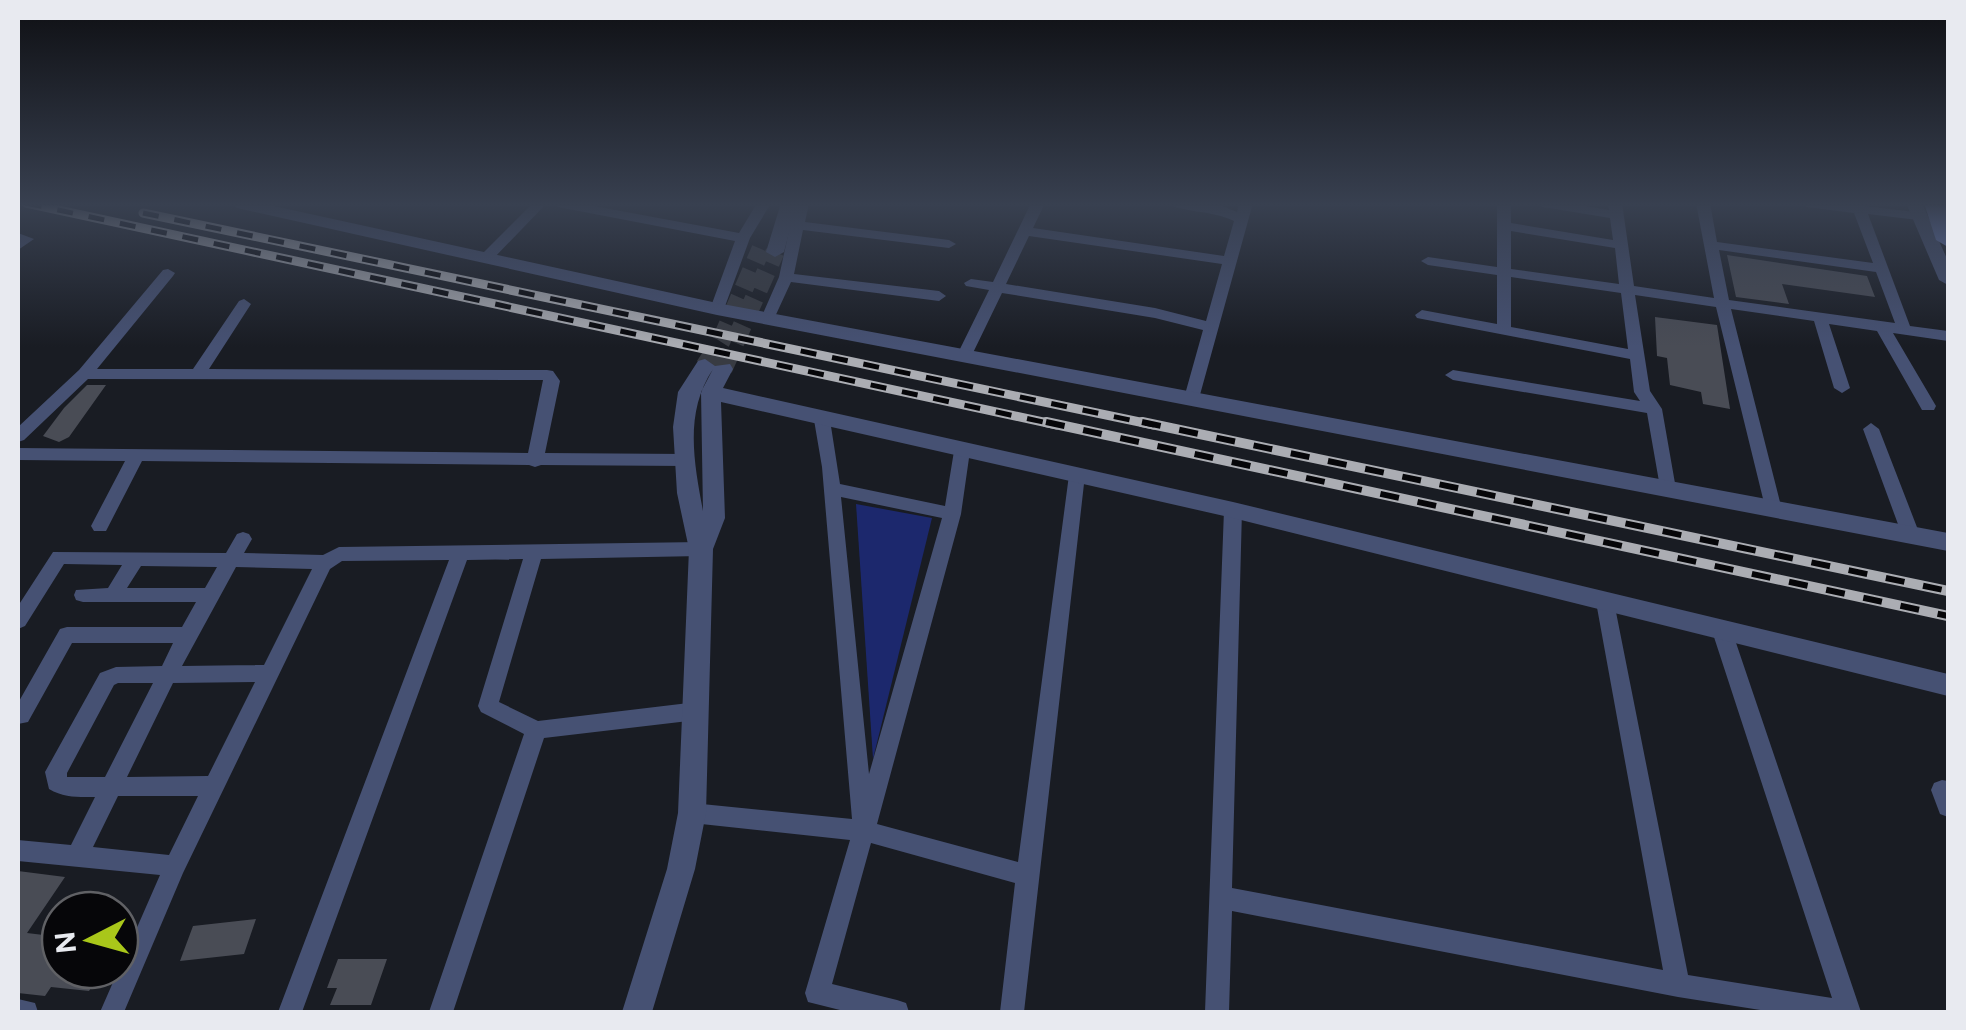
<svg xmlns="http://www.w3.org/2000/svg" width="1966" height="1030" font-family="Figtree,sans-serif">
<rect width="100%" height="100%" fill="#191c23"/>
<!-- green -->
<path fill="#1c286d" d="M856 504 932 518 873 759Z"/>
<!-- building -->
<path fill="#494c55" d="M1727 255 1867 276 1875 297 1782 284 1789 304 1736 297Z
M1655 317 1717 325 1730 409 1703 404 1701 392 1670 385 1667 358 1657 356Z
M87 385H106L69 437 59 442 43 436 64 408Z
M18 871 65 877 27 933 60 937V970H101L89 991 51 987 45 996 18 993Z
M256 919 244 954 180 961 193 926Z
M338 959H387L371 1005H330L337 988H327Z"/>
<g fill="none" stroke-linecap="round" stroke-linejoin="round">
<!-- tertiary-tunnel -->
<path stroke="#383b42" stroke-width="19" stroke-dasharray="19 10" stroke-linecap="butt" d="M705 366 721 341 761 249
M723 369 775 252"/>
<!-- minor -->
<path fill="#465173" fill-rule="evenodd" d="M533 203H547L491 261H481V255Z
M551 203H578L739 233 757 203H771L750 238 724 309 717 314 710 309 735 241 558 207Z
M795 203H809L805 222 949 240 956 244 949 248 803 230 794 274 939 291 946 296 939 301 791 282 773 321H763L761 318 779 277Z
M1031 203H1045L1033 228 1224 256 1234 221C1211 210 1185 213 1166 203L1220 205 1237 212 1239 203H1253L1198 402 1192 403 1184 398 1203 330 1155 318 1002 293 970 359H960L957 355 989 290 966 286 964 283 971 279 993 282ZM1029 236 1222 264 1206 321 1155 308 1006 284Z
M1497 203H1511V223L1613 240 1610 218 1543 207 1536 203H1567L1609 210 1608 203H1622L1634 286 1714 298 1696 203H1710L1717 242 1873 263 1854 213 1807 207 1800 203H1840L1923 213 1925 216 1918 220 1868 214 1910 326 1948 331V341L1893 333 1936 406 1934 410H1922L1877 331 1829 324 1850 388 1842 393 1834 388 1814 321 1731 309 1782 510 1779 515H1767L1716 307 1635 295 1650 391 1662 409 1676 489 1673 493H1661L1647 413 1453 380 1445 375 1453 370 1640 401 1634 392 1630 359 1417 318 1415 315 1422 310 1497 324V275L1428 265 1421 261 1428 257 1497 267ZM1511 231 1615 248 1619 284 1511 269ZM1719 250 1876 272 1895 323 1729 300ZM1511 277 1621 293 1628 349 1511 327Z
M18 233 34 239 18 250Z
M168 269 175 273 173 276 97 369H193L239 301 244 299 251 304 209 369 547 370 553 371 560 381 545 453 686 454 694 460 686 466 541 465 535 467 529 465 142 461 106 531H94L91 526 125 461 18 460V448L528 453 543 380 88 379 24 440 18 442V427L79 370 163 270Z
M822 414 830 420 840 484 945 506 954 451 962 445 970 451 961 514 877 824 1018 862 1069 475 1077 469 1085 475 1024 1012H1000L1015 883 871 843 832 984 897 1000 906 1003 909 1012H848L808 1002 805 993 850 840 692 823 684 820 681 813 684 806 692 803 852 819 822 467 814 420ZM841 497 942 518 869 774Z
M1871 423 1879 429 1920 535 1917 540H1905L1902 535 1863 429Z
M1233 503 1242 510 1232 888 1663 970 1596 602 1598 597 1605 594 1612 597 1614 602 1688 975 1832 998 1712 631 1715 625 1722 623 1729 625 1732 631 1861 1012H1773L1678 997 1232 911 1229 1012H1205L1224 510Z
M243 532 249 534 252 539 244 553 323 555 339 547 701 542 707 544 710 549 707 554 701 556 541 559 499 702 538 721 697 702 704 705 707 711 704 717 697 720 544 738 453 1012H429L524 734 481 712 478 706 523 559 467 560 302 1012H278L449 560 342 561 330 569 183 873 124 1012H100L160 875 18 861V840L71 845 95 797C78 797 64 798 49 789L45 772 100 673 116 667 162 666 173 643H72L28 722 18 724V703L60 629 67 627H182L196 602H83L76 600 74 595 76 590 108 588 122 565 64 564 25 626 18 629V606L53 552 226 553 237 534ZM141 566 217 567 205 588H127ZM236 567 312 569 264 665 182 666ZM255 682 208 776 127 777 173 683ZM118 683H153L105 777H67V773L114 685ZM118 796H198L169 855 93 847Z
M1942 780 1948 781V817L1940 814 1931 790 1934 783Z
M18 999 35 1003 38 1012H18Z"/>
<!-- tertiary -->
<path fill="#465173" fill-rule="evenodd" d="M229 203H260L717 303 1948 533V551L717 315 237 208Z
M781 203H797L784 252 775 257 766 252Z
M1906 203H1922L1948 261V285L1939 280Z
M705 359 715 366 730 364 733 369 723 388 1233 502 1948 674V696L1233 518 721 402 725 518 713 549 706 813 695 869 652 1012H622L667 869 678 813 689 549 677 493 673 427 678 392 698 361ZM713 369 701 392 703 511C694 462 684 413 713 369Z"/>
<!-- primary -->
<path fill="#7085cc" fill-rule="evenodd" d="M1924 203H1946L1948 247 1936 240Z"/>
<defs>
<path id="rail-far1" d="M26 203 1057 425
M143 213 1154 425"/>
<path id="rail" d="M1046 422 1948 616
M1142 422 1948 591"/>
</defs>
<!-- rail-far1 casing -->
<use href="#rail-far1" stroke="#abadb3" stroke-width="9"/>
<!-- rail casing -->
<use href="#rail" stroke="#abadb3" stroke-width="10"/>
<!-- rail-far1 -->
<use href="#rail-far1" stroke="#060609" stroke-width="5" stroke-dasharray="16" stroke-linecap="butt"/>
<!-- rail -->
<use href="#rail" stroke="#060609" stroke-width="6" stroke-dasharray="19" stroke-linecap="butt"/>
</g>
<!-- sky -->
<linearGradient id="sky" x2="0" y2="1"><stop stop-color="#0e0f13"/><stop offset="0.59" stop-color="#384050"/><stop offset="1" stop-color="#384050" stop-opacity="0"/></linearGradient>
<rect width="1966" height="347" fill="url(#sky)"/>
<!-- border -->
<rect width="1966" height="1030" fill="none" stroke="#e8eaf0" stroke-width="40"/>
<!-- north arrow -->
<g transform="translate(90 940) rotate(264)"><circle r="48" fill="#060609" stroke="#606165" stroke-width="2.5"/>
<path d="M0-8L18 38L0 25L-18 38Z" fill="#a9c71a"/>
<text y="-15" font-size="28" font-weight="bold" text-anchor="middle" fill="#e8eaf0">N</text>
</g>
</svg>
